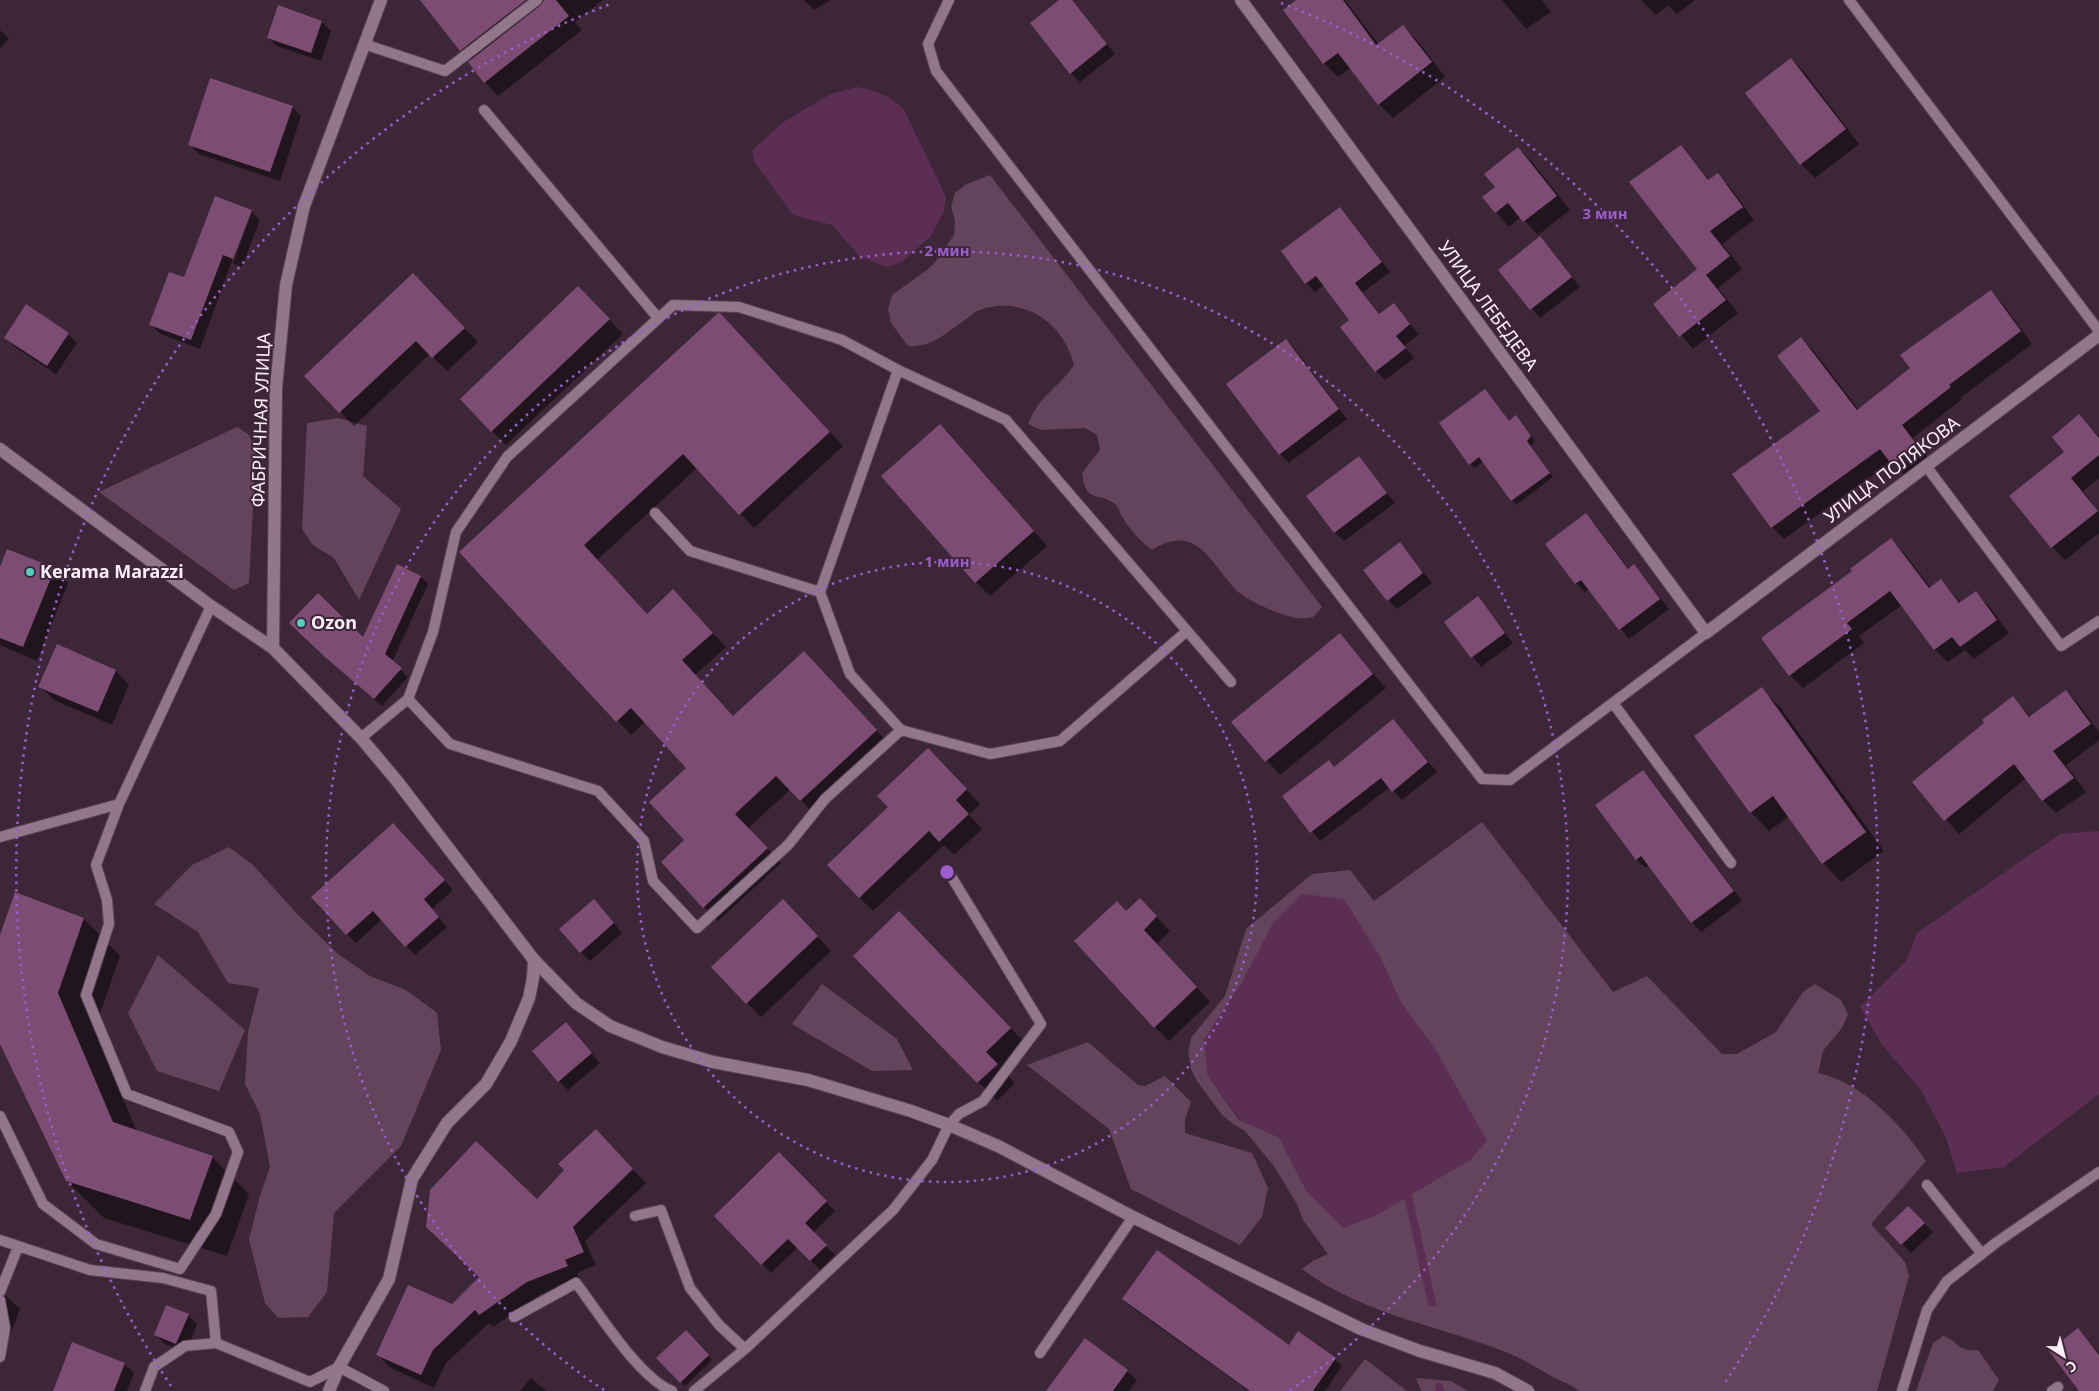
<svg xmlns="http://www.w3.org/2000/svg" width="2099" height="1391" font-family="'Noto Sans',sans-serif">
<rect width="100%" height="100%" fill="#3d2638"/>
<!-- green -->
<path fill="#64435d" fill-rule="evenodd" d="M990 175 1322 607 1313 617C1308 618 1303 619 1298 618 1284 617 1245 600 1236 590 1210 563 1197 522 1152 550 1140 541 1131 531 1123 518 1120 514 1119 508 1116 505 1099 490 1086 506 1082 473L1100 450 1097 435 1085 428 1041 430 1028 424C1040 394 1058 389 1074 365 1063 321 1022 294 977 311 973 313 969 317 965 320 945 333 932 348 908 346L891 323 888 309 892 295 927 270 937 260 954 235 955 220 951 207 955 193 965 185Z
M338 418 367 426 363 476 401 509 359 600 334 558 313 545 302 529 307 423Z
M237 427 248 434 256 449 249 583 234 590 99 492Z
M1482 822 1613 992 1647 976 1722 1054H1737L1776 1032 1803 992 1815 984 1841 1000 1848 1014 1842 1028 1823 1051 1818 1073C1862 1082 1902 1125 1926 1161L1871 1224 1905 1262 1909 1276 1877 1391H1579C1569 1383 1557 1380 1546 1373 1535 1367 1524 1360 1513 1355 1443 1326 1364 1316 1302 1269L1313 1261 1328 1254 1303 1220 1297 1204 1273 1165 1245 1131 1233 1124 1222 1115 1197 1081 1191 1069 1188 1053 1191 1038 1225 996 1246 929 1312 874 1350 870 1374 901ZM1380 957 1400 1001 1438 1054 1307 1192 1279 1137 1239 1120 1208 1076 1204 1040 1241 984Z
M229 847 253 865 298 915 338 954 370 976 406 990 437 1013 441 1050 401 1146 334 1213 327 1292 308 1317 278 1318 265 1303 249 1239 260 1196 270 1167 260 1114 245 1084 248 1032 259 988 228 983 198 932 154 904 192 865Z
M158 955 245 1030 219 1091 157 1071 128 1013Z
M822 984 897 1039 913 1070 872 1071 792 1024Z
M1088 1042 1138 1085 1145 1086 1165 1076 1191 1102 1185 1120V1133L1252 1153 1268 1188 1262 1217 1240 1245 1131 1189 1109 1129 1027 1065Z
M1943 1336C1958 1340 1956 1352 1978 1350L1999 1380 1993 1391H1916L1933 1343Z
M1365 1359 1407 1391H1340Z
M1416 1378 1451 1381 1468 1391H1421Z"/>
<!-- water -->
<path fill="#5c2e54" d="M857 87C874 90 892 96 904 110L946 197 944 211 931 236 901 263 886 267 859 256 832 225 793 215 754 161 752 150 785 121 831 94Z
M2099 831V1094L2004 1167 1957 1173 1946 1138 1921 1090 1883 1046 1860 1007 1906 961 1917 933 2060 834Z
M1302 894 1344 899 1380 957 1400 1001 1438 1054 1487 1141 1470 1160 1375 1216 1343 1228 1307 1192 1279 1137 1240 1120 1208 1076 1204 1040 1241 984 1273 923Z"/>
<!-- shadow -->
<path fill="#0007" d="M422 0H603L575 22 582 30 498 96 485 82 472 61 461 50Z
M804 0H831L814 10Z
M1061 0H1071L1076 5 1115 54 1080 82 1071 73Z
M1299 0H1345L1379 45 1403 27 1417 40 1445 77 1393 118 1379 104 1351 68 1338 77 1324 63 1285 10Z
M1502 0H1542L1551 12 1526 29Z
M1641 0H1695L1677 14 1668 5 1656 15Z
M278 7 322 22 331 31 321 61 277 46 268 37Z
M0 30 9 39 0 48Z
M1791 59 1805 73 1859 144 1815 178 1801 164Z
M292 107 301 116 280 181 199 154 190 144Z
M1681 146 1710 181 1717 175 1730 187 1754 220 1722 244 1742 269 1718 288 1738 313 1693 349 1655 304 1699 269Z
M1518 148 1532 162 1570 210 1538 235 1521 217 1509 227 1484 198 1497 188Z
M1340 209 1349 218 1390 272 1363 292 1380 315 1394 305 1419 334 1404 346 1414 358 1385 380 1376 371 1351 320 1324 285 1315 292 1306 283Z
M251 211 260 220 242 267 233 264 251 214H249L200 349 159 333 150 324 185 279Z
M1540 238 1580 287 1540 318 1500 270Z
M427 289 478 342 447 371 430 354 354 426 306 376Z
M1991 292 2003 304 2032 344 1960 398 1962 399 1913 438 1929 459 1905 476 1891 462 1784 539 1772 527 1821 411 1801 338 1813 350 1859 410 1912 368Z
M592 301 623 334 506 445 492 431Z
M734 329 843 446 754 528 697 468 597 560 647 615 687 605 726 647 695 675 734 717 818 667 890 745 814 814 791 789 748 828 781 863 718 921 704 907 686 840 688 768 646 721 631 735 461 552Z
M68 334 77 343 56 374 15 347 6 337Z
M1286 340 1295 349 1347 419 1289 463 1280 454Z
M2079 416 2099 437V478L2083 491 2099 512V533L2065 560 2052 547 2011 496 2066 452Z
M1520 421 1535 441 1531 446 1553 477 1516 505 1483 461 1475 468 1470 464 1509 422Z
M953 440 1047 546 990 596 976 582Z
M1359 458 1395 503 1344 541 1335 532Z
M1586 515 1595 524 1629 569 1634 566 1669 609 1629 639 1589 589 1585 592 1576 583Z
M1891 540 1904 553 1931 588 1941 580 1961 603 1976 593 1988 605 2009 633 1974 659 1965 650 1948 662 1935 650 1902 605 1859 636 1864 643 1803 688 1790 675 1854 571Z
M1400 544 1432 583 1397 609 1388 600Z
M54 569 68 583 37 661 0 645V571Z
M421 577 428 584 392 662 408 677 382 706 334 664 363 639Z
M1478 598 1513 643 1481 667 1446 622Z
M1339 635 1386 688 1280 775 1233 722Z
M116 671 129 685 112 725 54 700 40 686Z
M1761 689 1780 707 1884 851 1841 882 1823 863 1789 816 1769 831 1751 812 1696 736Z
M2066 691 2079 705 2099 732V740L2066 765 2086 792 2056 813 2043 800 2026 778 1959 834 1913 782 1986 723 2013 698 2031 717Z
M1393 720 1437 772 1402 800 1390 787 1320 841 1284 797 1335 768Z
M942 764 980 804 969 815 982 829 954 855 944 845 873 911 859 897Z
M1642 772 1652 781 1742 901 1701 932 1692 922 1649 865 1646 868 1636 859Z
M402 834 453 890 432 909 447 927 415 955 382 919 356 943 347 934Z
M15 894 84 919 120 956 94 1030 137 1132 212 1157 249 1194 227 1256 104 1218 67 1181 0 1041V939Z
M603 910 622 933 590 961 581 952Z
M1126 912 1154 914 1170 931 1157 944 1210 1002 1169 1041 1155 1027Z
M797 915 831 951 761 1017 747 1003Z
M917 932 1029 1047 1004 1071 1015 1083 997 1101 855 956Z
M566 1024 600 1063 568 1090 559 1081Z
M608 1144 646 1183 585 1241 596 1265 577 1273 580 1279 541 1294 493 1327 489 1323 446 1363 434 1388 391 1368 378 1355 452 1306 480 1277 537 1200Z
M779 1154 835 1211 813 1233 835 1255 820 1270 798 1247 771 1273 716 1216Z
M1908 1207 1933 1232 1911 1253 1886 1228Z
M0 1290 20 1309 0 1361Z
M1123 1299 1335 1359 1342 1366 1325 1391H1249L1130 1306Z
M188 1315 197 1324 186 1352 165 1344 156 1335Z
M2078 1330 2099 1353V1391H2081Z
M686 1332 712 1360 685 1386 658 1358Z
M1085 1340 1127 1371 1137 1380 1129 1391H1047Z
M124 1364 134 1373 127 1391H54Z
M531 1378 546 1391H520Z"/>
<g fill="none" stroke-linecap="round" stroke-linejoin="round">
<!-- stream -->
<path stroke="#5c2e54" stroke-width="8" d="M1406 1187 1432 1303
M1439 1387 1440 1391"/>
</g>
<!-- building -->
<path fill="#7d4c73" d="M420 0H526L460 51Z
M544 0H556L569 16 484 83 468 62 541 5Z
M1059 0H1072L1107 44 1070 74 1030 23Z
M1296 0H1343L1376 45 1403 25 1432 62 1378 105 1338 53 1323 64 1283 10Z
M278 5 322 21 311 53 267 38Z
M1791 58 1846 129 1800 165 1745 93Z
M210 78 293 106 270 172 188 145Z
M1681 145 1708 180 1718 173 1743 207 1710 231 1730 256 1706 275 1726 300 1679 337 1653 304 1697 269 1629 182Z
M1518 147 1557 196 1523 222 1508 203 1495 213 1482 197 1495 187 1484 174Z
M215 196 252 210 233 259 223 255 191 340 149 325 169 272 184 277Z
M1340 207 1382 262 1355 283 1379 314 1394 303 1410 324 1396 336 1406 348 1375 372 1340 327 1349 320 1316 276 1305 284 1281 251Z
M1540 236 1572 277 1530 310 1498 270Z
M413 273 465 328 432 358 416 341 339 413 304 376Z
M578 286 610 319 491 432 460 399Z
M1991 290 2021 331 1949 385 1951 387 1902 425 1918 446 1892 465 1880 449 1771 528 1732 474 1820 411 1777 356 1801 337 1857 410 1910 368 1900 355Z
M26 304 69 333 47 366 4 338Z
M718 313H720L830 432 739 515 683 454 584 545 647 614 673 589 713 633 682 660 733 716 804 651 877 730 800 801 776 776 735 814 768 848 703 908 661 862 684 840 649 802 686 768 631 708 616 722 459 552Z
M1286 339 1339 409 1279 455 1226 384Z
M1485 389 1509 421 1516 415 1531 436 1527 441 1550 473 1511 501 1479 457 1469 465 1439 423Z
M2079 414 2099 438V455L2071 478 2098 511 2051 548 2009 496 2064 452 2052 437Z
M940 424 1034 531 975 583 881 476Z
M1359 456 1387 493 1334 533 1306 496Z
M1586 513 1628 569 1634 564 1660 599 1619 630 1581 580 1575 584 1545 544Z
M1891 538 1929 588 1941 579 1959 603 1976 591 1997 620 1960 647 1952 637 1934 650 1890 591 1847 623 1852 629 1789 676 1761 638 1852 571 1850 569Z
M1400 542 1423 573 1387 601 1363 570Z
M7 549 55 568 23 647 0 638V567Z
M397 564 421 576 385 654 402 668 374 699 325 657 289 623 318 593 363 637Z
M1478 596 1505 633 1471 658 1444 622Z
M1340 633 1373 674 1265 762 1231 722Z
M57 644 116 670 98 712 38 687Z
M1762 687 1866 832 1822 864 1773 796 1750 813 1694 736Z
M2066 690 2091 724 2053 751 2074 778 2042 801 2014 764 1944 821 1912 782 1984 723 1982 720 2013 696 2029 717Z
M1393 719 1428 762 1392 792 1381 778 1310 833 1282 796 1329 760 1334 767Z
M928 748 967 789 956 800 969 814 939 842 929 831 859 898 827 865 888 807 877 796Z
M1643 770 1734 891 1691 923 1641 856 1636 860 1595 805Z
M393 823 445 880 424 899 439 917 405 947 373 911 346 935 311 897Z
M15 892 84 918 58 993 113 1122 213 1156 190 1220 66 1181 0 1044V935Z
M1140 898 1157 916 1144 930 1197 987 1154 1028 1074 941 1117 901 1126 911Z
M594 899 614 923 580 953 559 929Z
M783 899 818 936 746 1004 711 967Z
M899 911 1011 1028 986 1052 998 1064 977 1083 853 956Z
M566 1022 592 1053 558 1082 532 1051Z
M596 1129 633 1169 573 1227 584 1252 565 1260 568 1266 527 1282 479 1315 475 1310 433 1350 421 1375 376 1355 408 1285 452 1304 479 1277 426 1227 430 1190 476 1141 537 1199 564 1170 558 1164Z
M779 1152 827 1201 805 1223 827 1245 810 1261 788 1239 761 1265 714 1216Z
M1908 1206 1925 1223 1901 1245 1885 1228Z
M1157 1250 1289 1345 1298 1331 1336 1358 1313 1391H1250L1122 1299Z
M166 1305 189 1314 176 1344 154 1335Z
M2078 1328 2099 1355V1391H2079L2049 1351Z
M686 1330 709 1355 680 1383 656 1358Z
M1085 1338 1128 1370 1113 1391H1046Z
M72 1342 125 1363 114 1391H53Z"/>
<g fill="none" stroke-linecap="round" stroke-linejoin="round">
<defs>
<path id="lane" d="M949 0 928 44 936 71 1482 779 1510 780 1706 633
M1849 0 2099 331
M364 44 445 71 537 0
M484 110 658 318
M1926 466 2061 646 2099 621
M655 513 690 551 820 592
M408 699 450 744 598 791 644 841 653 881 697 928 788 845 825 799 901 730 850 674 820 592 898 370
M1613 703 1731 863
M901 730 990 754 1060 741 1187 631
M361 738 408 699 433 632 456 532 507 457 673 305 739 307 842 340 898 370 1006 420 1231 682
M0 837 119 804
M0 1116 43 1204 96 1244 180 1269 216 1214 238 1152 229 1132 127 1094 86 995 109 924 107 900 96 865 119 804 211 606
M1927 1185 1982 1254
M635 1216 661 1210 690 1288 719 1325 745 1349
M0 1240 90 1270 163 1278 211 1291 216 1343 310 1382 339 1367 384 1391
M0 1292 18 1247
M0 1300 5 1328 0 1357
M514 1317 576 1283C599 1313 639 1378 672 1391
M1040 1353 1133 1217
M145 1391 154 1367 185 1346 216 1343
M694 1391 745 1349 893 1210 932 1160 949 1125 959 1114 983 1101 1041 1024 951 876
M1902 1391 1927 1310 1947 1281 1997 1242 2099 1172
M2052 1391 2058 1387"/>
<path id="street" d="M1241 0 1706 633 2099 335
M329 1391 339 1367 389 1279 412 1179 447 1123 486 1084 511 1041 529 998 533 978 534 960"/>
<path id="secondary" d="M0 449 211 606 273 648 361 738 397 781 534 960 576 1003 610 1026 662 1047 713 1062 808 1080 911 1111 949 1125 998 1146 1133 1217 1361 1329 1420 1351 1495 1373 1528 1391
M273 648 276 388 286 285 304 206 381 0"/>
</defs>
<!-- lane casing -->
<use href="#lane" stroke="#584455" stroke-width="12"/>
<!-- street casing -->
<use href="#street" stroke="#584455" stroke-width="14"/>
<!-- secondary casing -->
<use href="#secondary" stroke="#584455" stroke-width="14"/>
<!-- lane -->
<use href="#lane" stroke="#92768c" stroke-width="10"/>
<!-- street -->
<use href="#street" stroke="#92768c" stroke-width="12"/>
<!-- secondary -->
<use href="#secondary" stroke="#92768c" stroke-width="12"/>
</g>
<!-- distance rings -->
<g fill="none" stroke="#9c5dce" stroke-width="2.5" stroke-dasharray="2.5 5">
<circle cx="947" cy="872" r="310"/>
<path d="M604 1390A621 621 0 1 1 1290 1390"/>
<path d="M171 1386A931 931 0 0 1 613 3M1281 3A931 931 0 0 1 1723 1386"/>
</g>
<!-- markers -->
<g fill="#58cec0" stroke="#3d2638" stroke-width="2">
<circle cx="30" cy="572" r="5"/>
<circle cx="301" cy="623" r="5"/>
</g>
<g text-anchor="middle" stroke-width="4" stroke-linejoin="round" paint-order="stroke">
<!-- street labels -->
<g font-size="18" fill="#ffeffb" stroke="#3d2638">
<text transform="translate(1488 306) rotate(54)" y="6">УЛИЦА ЛЕБЕДЕВА</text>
<text transform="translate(261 420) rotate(-88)" y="6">ФАБРИЧНАЯ УЛИЦА</text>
<text transform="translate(1892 470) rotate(-37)" y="6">УЛИЦА ПОЛЯКОВА</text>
</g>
<!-- poi labels -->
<g font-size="18" font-weight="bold" fill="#ffeffb" stroke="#3d2638" text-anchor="start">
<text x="40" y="578">Kerama Marazzi</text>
<text x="311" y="629">Ozon</text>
</g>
</g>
<circle cx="947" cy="872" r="8" fill="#9c5dce" stroke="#3d2638" stroke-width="2.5"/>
<g font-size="15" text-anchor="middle" font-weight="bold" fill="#9c5dce" stroke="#3d2638" stroke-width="4" stroke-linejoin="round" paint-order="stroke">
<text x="1605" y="219">3 мин</text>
<text x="947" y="256">2 мин</text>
<text x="947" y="567">1 мин</text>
</g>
<!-- north arrow -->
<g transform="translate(2064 1356) rotate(144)" stroke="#3d2638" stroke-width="4" paint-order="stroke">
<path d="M0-4L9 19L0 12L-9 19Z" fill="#ffeffb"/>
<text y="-8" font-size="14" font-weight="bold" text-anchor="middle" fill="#ffeffb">С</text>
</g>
</svg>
